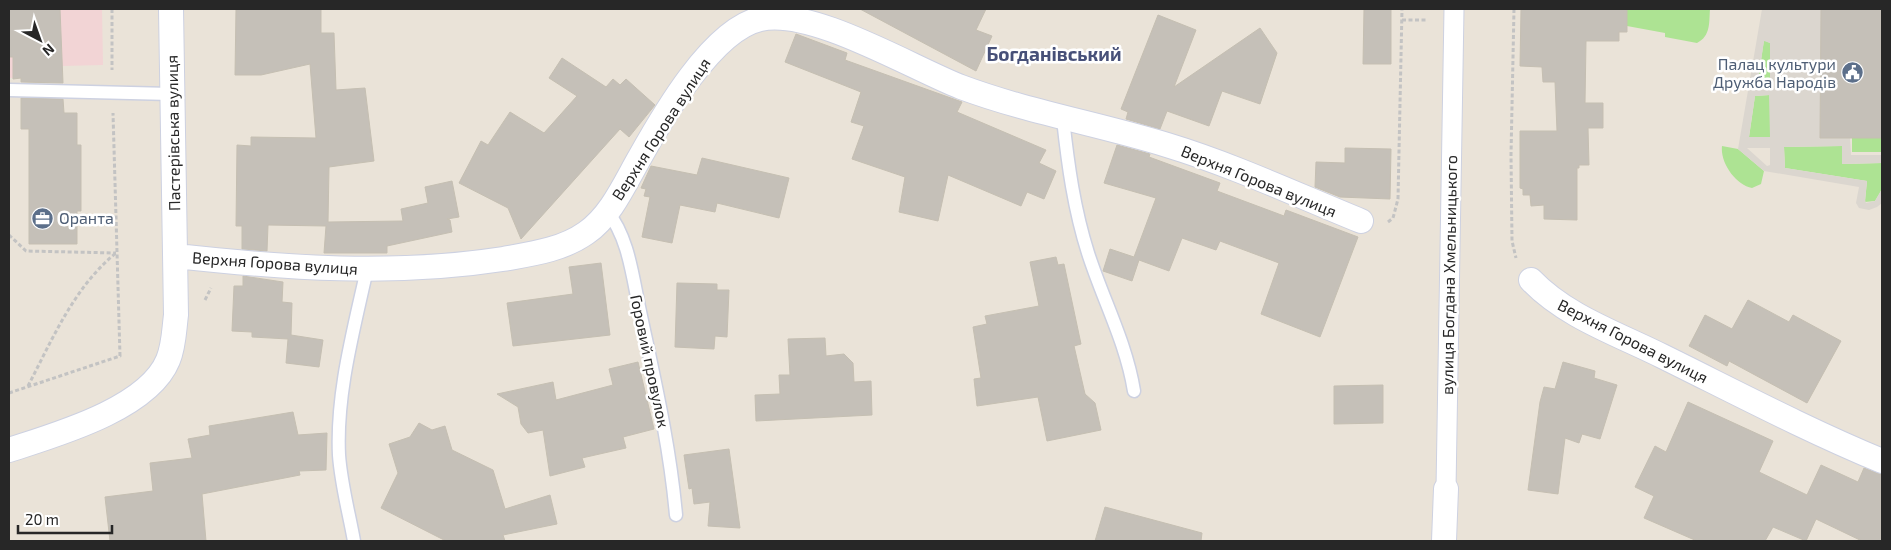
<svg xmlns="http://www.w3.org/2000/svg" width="1891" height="550" font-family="'Exo 2',sans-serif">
<rect width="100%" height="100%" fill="#eae3d8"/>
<!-- medical -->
<path fill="#f2d4d5" d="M9 9H102L103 65 62 66V77L9 78Z"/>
<!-- green -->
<path fill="#ade393" d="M1627 9H1710C1709 22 1711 36 1697 43L1665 37V33L1627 26Z
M1764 40 1770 43V87H1757Z
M1770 95V137H1749L1755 96Z
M1852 138H1882V152H1852Z
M1722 146 1738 149 1764 171 1761 184 1752 188C1736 185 1720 163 1722 146Z
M1842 146 1843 164 1882 163V189L1875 201 1865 202 1867 181 1785 168 1784 147Z"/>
<!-- plaza -->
<path fill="#dbd6cf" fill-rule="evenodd" d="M1762 9H1821L1820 138H1850L1851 155H1882V174V163L1842 164V146L1784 147 1785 168 1867 181 1865 200 1866 203 1875 201 1882 189V203L1877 207 1869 210 1859 208 1856 203 1859 187 1764 171 1738 149ZM1764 41 1770 43V87H1757ZM1769 95 1770 137H1749L1755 96ZM1747 148H1770V165L1767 166Z"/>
<!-- building -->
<path fill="#c5c0b8" stroke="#c5bfb2" d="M9 9H60L63 83 21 82V78L13 79V57H9Z
M236 9H321V33H334L336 90 365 88 374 161 329 167 328 222 403 221 401 209 428 203 425 187 452 181 459 217 447 219 450 220 452 232 387 246V253H324L326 226 268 225 267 251 242 249V226H236L237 145 251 146V137L316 138 310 64 261 75H235Z
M860 9H986L976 30 992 36 976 71Z
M1364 9H1391V64H1363Z
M1521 9H1627V32H1619V41H1586L1585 103H1603V128H1588L1589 165H1579V168H1577V220L1544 219V205L1531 206 1530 195H1523V189L1520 188V131H1557L1555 82H1543L1542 67 1520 66Z
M1821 9H1882V138H1820Z
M1158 15 1196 30 1174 87 1260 28 1277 53 1260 104 1222 91 1209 126 1167 111 1160 129 1126 119 1128 112 1121 109Z
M796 34 847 53 845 60 962 102 957 112 1046 150 1039 163 1056 171 1044 199 1027 192 1021 206 948 175 938 221 899 212 905 177 852 159 864 126 851 122 861 92 785 62Z
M562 58 606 87 613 79 620 85 626 79 655 105 629 137 620 129 521 239 508 208 459 183 481 141 488 145 510 112 544 133 577 96 549 78Z
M21 98 63 99 64 113H77V145H81V211H77V244H29V129H21Z
M1117 145 1150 154 1149 157 1220 183 1217 191 1284 216 1286 210 1358 237 1320 337 1261 314 1279 263 1220 241 1216 250 1182 238 1169 271 1139 260 1132 281 1103 271 1110 249 1134 257 1156 198 1104 183Z
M1345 148 1391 149 1390 199 1340 197 1315 187 1316 162 1345 163Z
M702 158 789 178 779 218 717 203 715 212 680 205 672 243 642 237 650 197 644 196 646 189 641 188 651 166 697 175Z
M1056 257 1058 265 1064 264 1081 344 1074 346 1085 394 1095 403 1101 430 1047 441 1038 397 977 406 974 379 981 378 973 327 987 324 985 316 1039 306 1030 262Z
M601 263 610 335 513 346 507 303 573 294 569 267Z
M243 276 283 282 282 302 292 303 291 335 323 340 319 367 286 363 288 339 252 337V332L232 331 234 286H243Z
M677 283 717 284V290H729L727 337 715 336 714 349 675 347Z
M1748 300 1789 322 1793 315 1841 341 1807 403 1729 361 1727 366 1689 346 1705 315 1732 329Z
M825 338 826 356 844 354 853 363 854 382 871 381 872 415 756 421 755 395 780 394 779 375H790L788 339Z
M638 362 654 429 623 437 626 448 582 458 585 467 550 476 543 430 528 433 521 424 518 407 497 394 553 382 556 400 613 385 609 369Z
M1563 362 1595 371 1594 378 1617 385 1600 439 1582 434 1579 443 1565 438 1558 494 1528 490 1540 402 1544 387 1555 389Z
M1383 385V423L1334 424V386Z
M1688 402 1773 441 1759 472 1807 495 1821 465 1858 482 1864 468 1882 475V541H1862L1816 519 1806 541 1773 527 1765 541H1697L1644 518 1654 496 1635 487 1655 446 1666 452Z
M293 412 298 435 327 433 326 470 299 471 300 475 202 494 206 541H110L105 497 153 491 150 463 192 458 188 439 210 435 209 426Z
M419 423 432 430 445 426 452 450 493 470 505 509 550 495 557 524 503 535 505 541H446L381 508 398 473 389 444 410 437Z
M729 449 740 528 708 526 710 502 694 504 692 488 689 489 684 455Z
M1105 507 1202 533 1201 541H1095Z"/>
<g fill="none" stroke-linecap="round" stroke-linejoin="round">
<defs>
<path id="service" d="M9 90 171 94
M1063 119C1068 165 1074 209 1088 253 1103 300 1126 342 1134 391
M607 211C630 239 633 282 641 316 655 382 670 447 676 515
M354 541C349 513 341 484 339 455 336 393 354 329 367 269"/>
<path id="pedestrian" d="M1446 489 1454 9"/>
<path id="minor" d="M176 256C286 268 394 276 503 259 531 254 562 250 586 233 611 216 625 183 640 157 663 116 712 30 760 19 811 7 910 67 961 87 1028 112 1099 124 1167 145 1233 165 1297 195 1361 221
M1531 280C1565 316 1618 334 1662 356 1735 392 1807 430 1882 461
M9 450C55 435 148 409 168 360 174 346 174 330 176 315L171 9
M1444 541 1446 489"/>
</defs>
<!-- service casing -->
<use href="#service" stroke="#cdd1e1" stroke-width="15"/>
<!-- pedestrian casing -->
<use href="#pedestrian" stroke="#cdd1e1" stroke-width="21"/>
<!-- minor casing -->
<use href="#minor" stroke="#cdd1e1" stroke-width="26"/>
<!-- path -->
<path stroke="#c3c3c3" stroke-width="3" stroke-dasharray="4 2.5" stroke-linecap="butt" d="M112 9V70
M1514 9 1511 155 1512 241 1516 258
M1402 20H1428
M1388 222 1393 218 1398 199 1402 9
M9 235 26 251 116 253
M205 300 211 288
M28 386C52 340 74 287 116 253
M9 393 120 356 113 113"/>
<!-- service -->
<use href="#service" stroke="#fff" stroke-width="12"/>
<!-- pedestrian -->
<use href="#pedestrian" stroke="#fff" stroke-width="19"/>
<!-- minor -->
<use href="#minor" stroke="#fff" stroke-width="24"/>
</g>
<!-- icons -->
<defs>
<symbol id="civic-disc" viewBox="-11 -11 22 22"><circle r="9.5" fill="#5c6f8a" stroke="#fff"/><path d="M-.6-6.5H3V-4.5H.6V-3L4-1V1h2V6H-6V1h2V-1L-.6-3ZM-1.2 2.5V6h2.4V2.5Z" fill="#fff"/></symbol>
<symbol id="office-disc" viewBox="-11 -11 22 22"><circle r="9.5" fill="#5c6f8a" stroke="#fff"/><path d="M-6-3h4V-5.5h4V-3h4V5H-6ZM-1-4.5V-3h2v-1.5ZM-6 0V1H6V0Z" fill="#fff"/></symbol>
</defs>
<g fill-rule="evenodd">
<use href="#civic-disc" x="1840" y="60" width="25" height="25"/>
<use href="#office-disc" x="30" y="206" width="25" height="25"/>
</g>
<g text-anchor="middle" stroke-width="5" stroke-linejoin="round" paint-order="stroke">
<!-- service labels -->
<g font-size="16" fill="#4e5e75" stroke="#fff" text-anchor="end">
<text x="1836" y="70">Палац культури<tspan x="1836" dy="18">Дружба Народів</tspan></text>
<text x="59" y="224" text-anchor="start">Оранта</text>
</g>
<!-- street labels -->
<g font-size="16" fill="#272727" stroke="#fff">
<text transform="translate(661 129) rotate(-57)" y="6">Верхня Горова вулиця</text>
<text transform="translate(173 133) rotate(-91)" y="6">Пастерівська вулиця</text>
<text transform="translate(1259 181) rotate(22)" y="6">Верхня Горова вулиця</text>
<text transform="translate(275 263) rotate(4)" y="6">Верхня Горова вулиця</text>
<text transform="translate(1449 275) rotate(-89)" y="6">вулиця Богдана Хмельницького</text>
<text transform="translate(1633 341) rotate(27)" y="6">Верхня Горова вулиця</text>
<text transform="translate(650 361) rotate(78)" y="6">Горовий провулок</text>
</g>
<!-- quarter labels -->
<g font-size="19" font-weight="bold" fill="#475078" stroke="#fff">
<text x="1054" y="61">Богданівський</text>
</g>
</g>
<!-- border -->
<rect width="1891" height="550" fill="none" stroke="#272727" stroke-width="20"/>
<!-- north arrow -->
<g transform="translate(40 40) rotate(139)" stroke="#ffffff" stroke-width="4" paint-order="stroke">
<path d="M0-4L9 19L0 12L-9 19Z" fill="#272727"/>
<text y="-8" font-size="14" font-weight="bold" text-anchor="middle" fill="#272727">N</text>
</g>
<!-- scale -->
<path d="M18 525v8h94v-8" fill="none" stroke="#272727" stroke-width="2.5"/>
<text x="25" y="525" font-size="15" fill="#272727" stroke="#ffffff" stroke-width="4" paint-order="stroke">20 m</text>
</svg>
